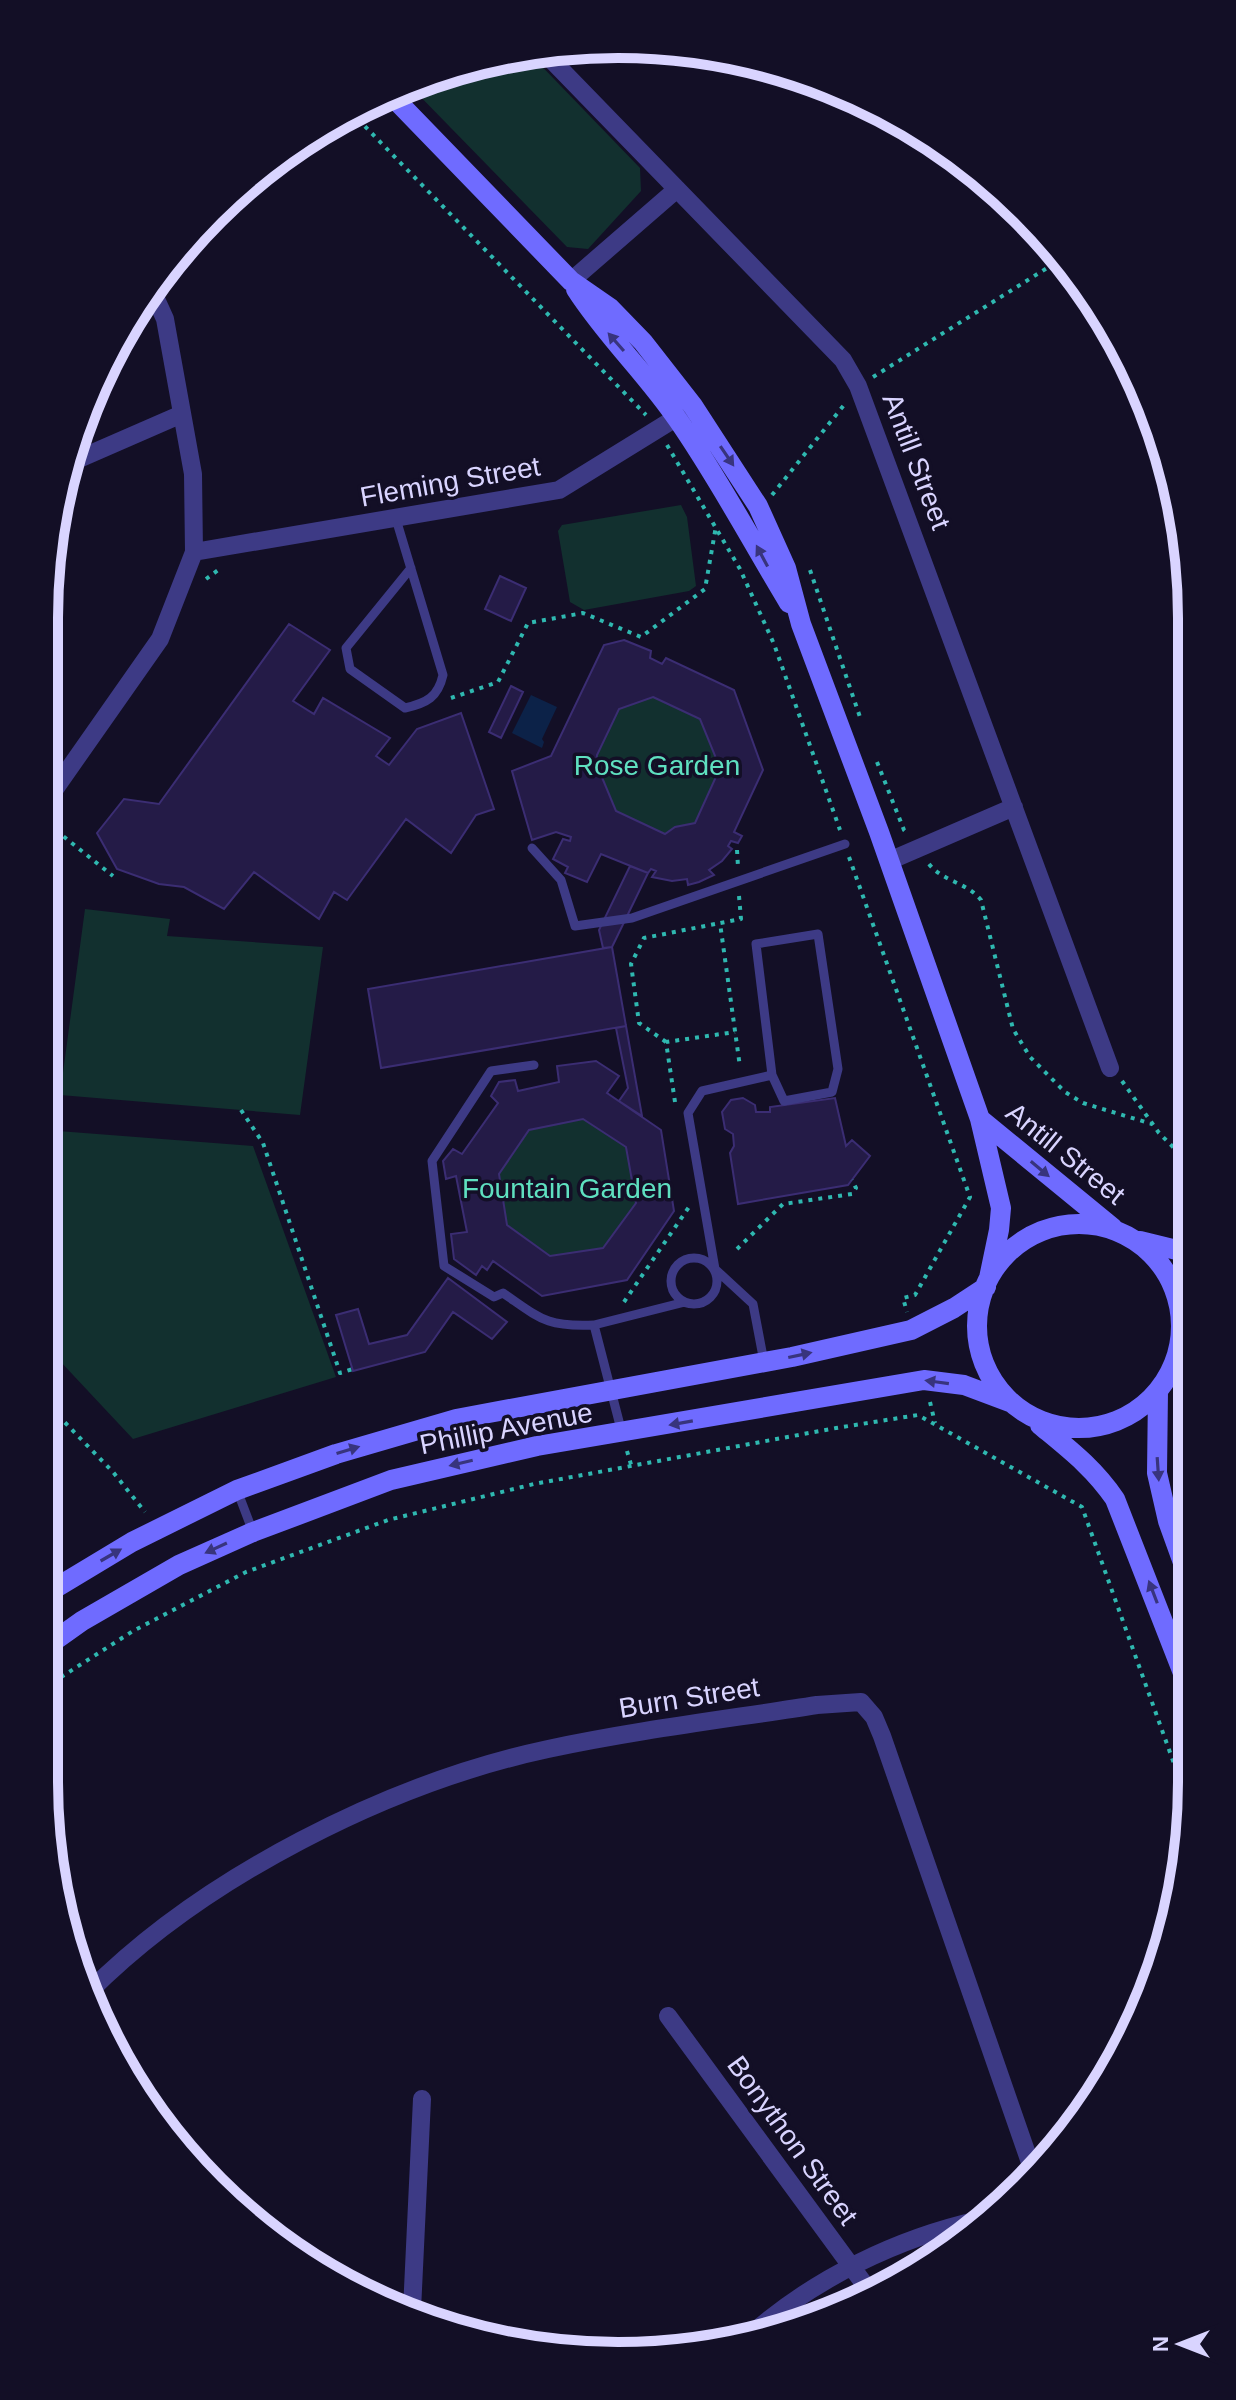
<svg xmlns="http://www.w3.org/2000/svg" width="1236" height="2400" font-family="Helvetica,sans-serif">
<rect width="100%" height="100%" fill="#130f26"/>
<!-- green -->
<path fill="#12302f" d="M528 52 640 168 641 191 588 249 567 247 409 85 433 75Z
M681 505 687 517 696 586 689 591 584 610 570 602 558 531 562 525Z
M653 697 700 719 720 768 695 823 675 827 665 834 616 811 596 763 597 755 619 709Z
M85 909 170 919 167 936 323 947 300 1115 60 1095Z
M583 1119 626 1147 636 1203 603 1248 550 1256 507 1225 499 1174 529 1130Z
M45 1130 253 1146 336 1377 133 1439 44 1344Z"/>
<!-- water -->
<path fill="#0c2248" d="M531 695 557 707 542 739 544 742 542 748 512 733Z"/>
<!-- building -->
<path fill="#241b47" stroke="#3b2d73" stroke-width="2" fill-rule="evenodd" d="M500 576 526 588 511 621 485 609Z
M289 624 330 650 293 701 314 714 323 698 390 738 376 756 389 765 417 729 461 713 494 809 476 815 451 853 406 819 347 900 334 892 319 919 254 872 224 909 184 887 159 884 117 869 97 833 124 799 159 804Z
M624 640 651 651 650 658 662 664 666 658 734 690 763 770 734 832 742 836 738 843 731 841 728 846 732 849 722 861 709 870 714 875 699 882 688 885 687 879 672 881 652 877 656 871 651 869 648 873 601 854 587 882 565 873 568 867 553 859 563 839 570 841 571 837 556 832 532 840 512 771 551 756 604 645ZM653 697 700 719 720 768 695 823 675 827 665 834 616 811 596 763 597 755 619 709Z
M511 686 523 692 501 738 489 732Z
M630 866 648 873 612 947 603 948 599 930Z
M612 947 626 1026 381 1068 368 989Z
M626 1026 642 1116 619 1101 628 1088 616 1028Z
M596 1061 619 1076 607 1093 661 1130 674 1211 627 1280 542 1296 493 1261 487 1270 482 1266 476 1275 454 1259 451 1234 467 1232 456 1176 446 1179 443 1161 453 1149 462 1154 498 1103 491 1096 499 1082 515 1080 518 1091 559 1082 557 1066ZM583 1119 626 1147 636 1203 603 1248 550 1256 507 1225 499 1174 529 1130Z
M743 1098 755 1105 756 1112H770V1107L835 1098 846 1146 852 1140 870 1156 848 1185 738 1204 730 1153 734 1146 733 1134 725 1129 722 1112 731 1100Z
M448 1278 507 1322 492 1339 453 1312 425 1352 353 1371 336 1315 358 1309 369 1344 407 1335Z"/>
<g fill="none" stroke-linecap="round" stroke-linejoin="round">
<!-- path -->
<path stroke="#2fb8b0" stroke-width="4" stroke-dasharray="4 6" stroke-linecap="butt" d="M351 112 646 415
M873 377 1063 258
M667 445 740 569 774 644 840 830
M772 495 844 405
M810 570 861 720
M206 579 221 568
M451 698 498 682 528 623 583 613 641 637 705 589 716 526
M877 762 904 830 908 834
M48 824 113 876
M737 850 738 867
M849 857 970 1197 915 1295 903 1298 907 1312
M929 864C942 881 968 883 981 900L1013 1029 1030 1057 1065 1092 1083 1103 1152 1124
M739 896 741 919 720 923 740 1067
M666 1042 639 1023 631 964 644 938 720 923
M1122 1081 1159 1133 1189 1163
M675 1102 666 1042 735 1032
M241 1110 263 1143 340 1373 353 1369
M737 1249 783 1204 852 1194 856 1188 852 1180
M624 1302 689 1207
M44 1401 113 1472 145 1512
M930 1402 935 1423
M627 1451 632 1468
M44 1688 133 1631 246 1572 388 1520 534 1484 836 1428 918 1415 1082 1507 1191 1811
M986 2202 1007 2196 1019 2183
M718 2343 734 2329"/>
<!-- service -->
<path stroke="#3d3a85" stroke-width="9" d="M396 519 443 675C438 697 427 703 405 708L350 669 346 648 411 568
M532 848 561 880 575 926 632 918 845 844
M534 1065 491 1071 432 1161 444 1266 494 1297 503 1293C541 1319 546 1327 594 1325
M671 1281a23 23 0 1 1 46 0a23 23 0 1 1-46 0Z
M764 1362 753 1304 715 1269 688 1113 702 1091 772 1075 784 1101 832 1092 838 1069 818 934 756 944 772 1075
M622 1433 594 1325 685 1302
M237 1490 253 1532"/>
<!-- minor -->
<path stroke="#3d3a85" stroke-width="18" d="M541 49 843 360 858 386 1110 1068
M571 281 677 189
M1148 397 1147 410 1169 476
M65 465 182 414
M194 552 559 490 687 411
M45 803 160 639 194 552 193 474 165 319 151 288
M889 861 1014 807
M88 1993C203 1877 389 1783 548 1749 637 1730 728 1719 817 1705L861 1702 874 1717 882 1736 1034 2174
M668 2016 873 2296
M412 2310 422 2099
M754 2332C816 2278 898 2238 979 2220"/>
<!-- secondary -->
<path stroke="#6f6bff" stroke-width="20" d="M390 94 571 281 610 308 643 342 693 406 758 506 786 568 801 624 879 832 980 1119 1001 1208 999 1230 989 1278
M576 289C606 336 647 374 678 420 719 479 752 542 789 603
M980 1119 1113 1228
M977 1326a102 102 0 1 1 204 0a102 102 0 1 1-204 0Z
M1140 1241 1189 1253
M1158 1391 1157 1473 1168 1521 1190 1582
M1040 1425C1069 1449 1094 1468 1115 1499L1190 1691
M44 1595 132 1542 237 1490 336 1454 456 1419 792 1357 911 1330 954 1308 986 1287
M44 1648 82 1621 179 1565 253 1532 391 1480 537 1446 924 1380 964 1385 1012 1403"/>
</g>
<!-- one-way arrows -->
<defs><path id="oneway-solid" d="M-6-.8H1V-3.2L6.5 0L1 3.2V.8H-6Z" transform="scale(2)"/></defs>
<g fill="#38347d">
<use href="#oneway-solid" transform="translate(616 342) rotate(-131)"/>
<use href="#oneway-solid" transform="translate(727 456) rotate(56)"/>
<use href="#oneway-solid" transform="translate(762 556) rotate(-118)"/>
<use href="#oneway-solid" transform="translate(1040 1169) rotate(40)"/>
<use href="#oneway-solid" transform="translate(800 1355) rotate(-12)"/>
<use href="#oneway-solid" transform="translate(937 1382) rotate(-172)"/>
<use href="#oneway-solid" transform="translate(681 1423) rotate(170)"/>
<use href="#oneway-solid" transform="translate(348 1450) rotate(-17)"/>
<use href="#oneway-solid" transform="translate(461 1463) rotate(167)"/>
<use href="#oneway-solid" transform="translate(1158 1469) rotate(86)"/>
<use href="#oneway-solid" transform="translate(216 1548) rotate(155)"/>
<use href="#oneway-solid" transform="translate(111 1555) rotate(-30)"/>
<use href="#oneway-solid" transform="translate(1153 1592) rotate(-111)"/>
</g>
<g text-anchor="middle" stroke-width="7" stroke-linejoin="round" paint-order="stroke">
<!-- street labels -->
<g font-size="28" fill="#d9d4ff" stroke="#130f26">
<text transform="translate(917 461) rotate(69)" y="10">Antill Street</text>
<text transform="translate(450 481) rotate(-10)" y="10">Fleming Street</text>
<text transform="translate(1066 1153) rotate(39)" y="10">Antill Street</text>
<text transform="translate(506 1428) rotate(-11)" y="10">Phillip Avenue</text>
<text transform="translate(689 1697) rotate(-9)" y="10">Burn Street</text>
<text transform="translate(793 2140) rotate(54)" y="10">Bonython Street</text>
</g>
<!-- park labels -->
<g font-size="28" fill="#5fe0c0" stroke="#130f26">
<text x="657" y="775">Rose Garden</text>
<text x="567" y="1198">Fountain Garden</text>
</g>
</g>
<!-- crop -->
<path d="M0 0H1236V2400H0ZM618 58H618A560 560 0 0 1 1178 618V1782A560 560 0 0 1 618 2342H618A560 560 0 0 1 58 1782V618A560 560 0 0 1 618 58Z" fill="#130f26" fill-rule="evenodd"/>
<path fill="none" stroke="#d9d4ff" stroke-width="10" d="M618 58H618A560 560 0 0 1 1178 618V1782A560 560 0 0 1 618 2342H618A560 560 0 0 1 58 1782V618A560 560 0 0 1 618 58Z"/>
<!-- north arrow -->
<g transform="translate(1180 2344) rotate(270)" stroke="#130f26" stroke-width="6" paint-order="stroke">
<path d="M0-6L14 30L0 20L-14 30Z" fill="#d9d4ff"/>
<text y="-12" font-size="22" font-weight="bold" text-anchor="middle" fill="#d9d4ff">N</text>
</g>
</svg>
